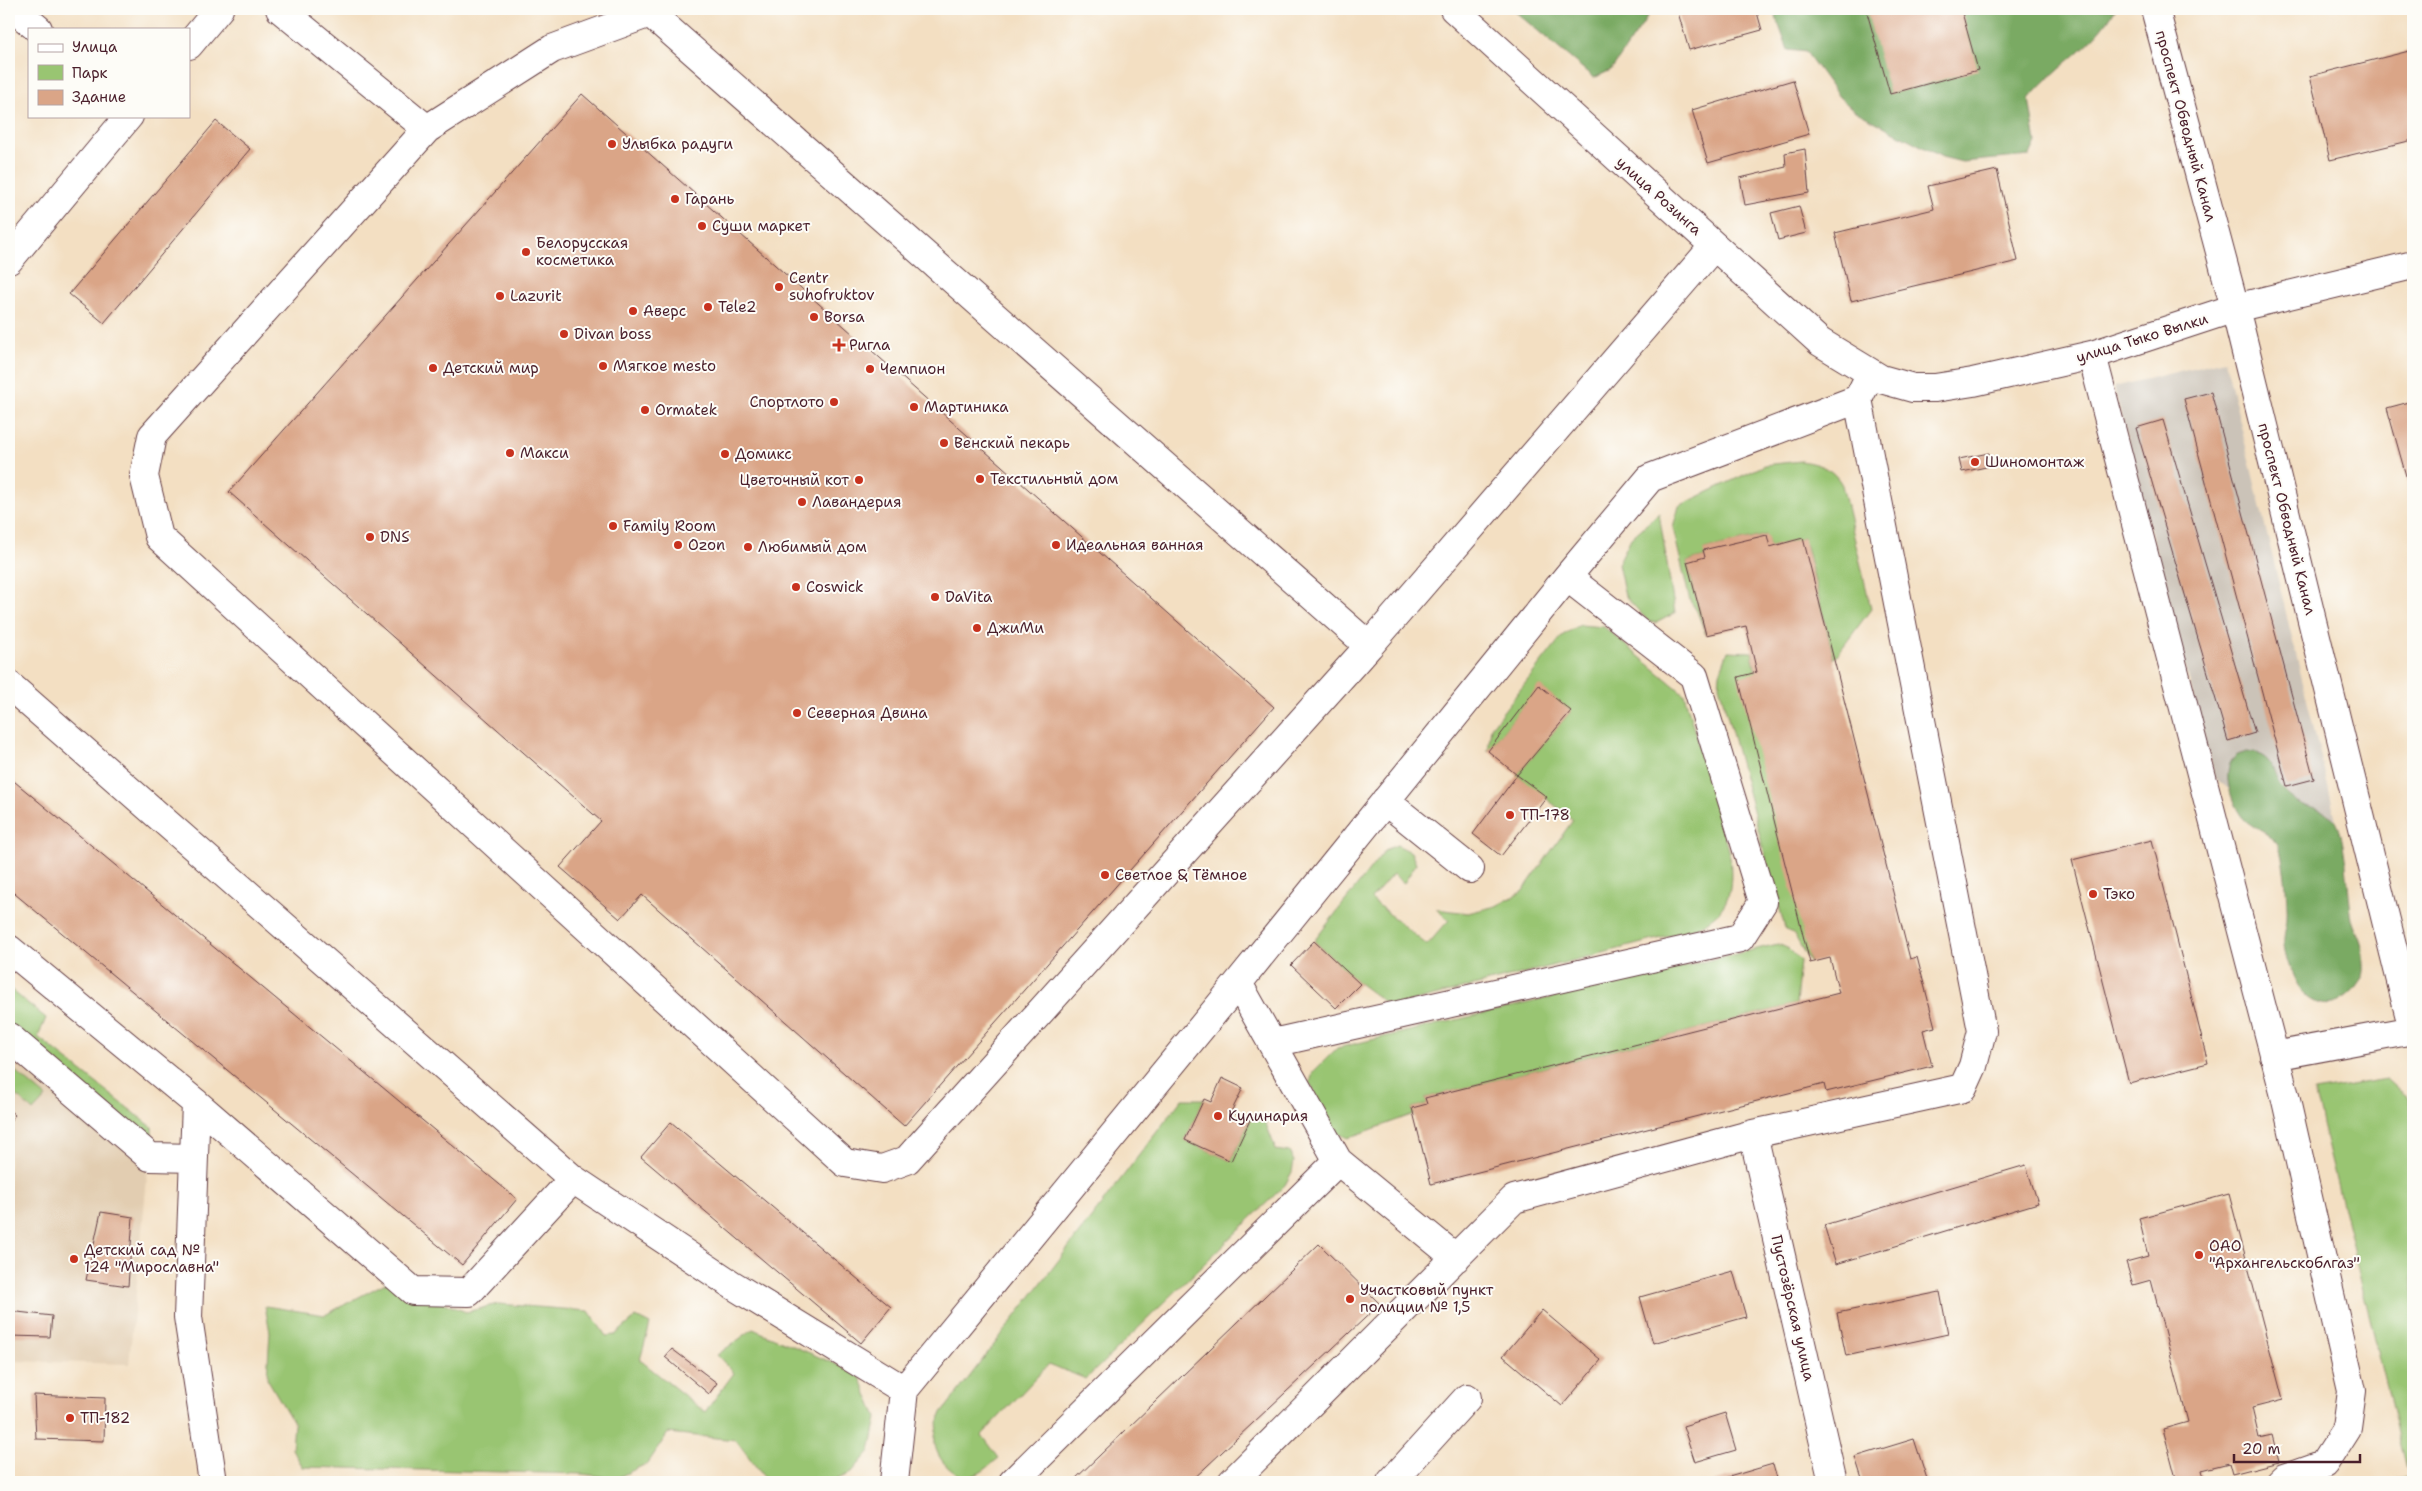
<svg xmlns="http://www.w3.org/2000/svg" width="2422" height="1491" font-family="'Shantell Sans',sans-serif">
<rect width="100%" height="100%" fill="#fdfcf7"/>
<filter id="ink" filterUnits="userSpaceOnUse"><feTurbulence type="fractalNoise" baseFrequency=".02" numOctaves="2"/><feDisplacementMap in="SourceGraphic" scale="10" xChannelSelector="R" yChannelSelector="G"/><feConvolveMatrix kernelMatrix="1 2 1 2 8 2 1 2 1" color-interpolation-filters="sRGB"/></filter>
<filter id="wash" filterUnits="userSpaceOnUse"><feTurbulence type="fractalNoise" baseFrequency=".0096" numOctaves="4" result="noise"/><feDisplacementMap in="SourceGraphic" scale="20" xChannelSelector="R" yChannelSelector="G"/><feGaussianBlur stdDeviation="1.12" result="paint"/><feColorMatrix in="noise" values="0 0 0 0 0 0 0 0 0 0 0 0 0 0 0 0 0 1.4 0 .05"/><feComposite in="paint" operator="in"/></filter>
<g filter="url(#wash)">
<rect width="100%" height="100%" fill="#f3dfc2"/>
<!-- built -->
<path fill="#e2cdb1" d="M9 988 46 1018 38 1037 152 1127 129 1364 9 1361Z"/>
<!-- industrial -->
<path fill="#cbc3b8" d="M2225 360 2336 820 2327 813 2303 806 2293 800 2278 782 2275 771 2247 752 2236 756 2230 766 2228 779 2231 791 2214 777 2114 387Z"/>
<!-- green -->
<path fill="#99c572" stroke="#72724e" d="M1801 461C1819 464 1833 468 1842 485L1871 609 1834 659 1804 538 1770 547 1766 535 1704 550 1705 557 1687 562 1706 635 1697 611 1690 601 1673 528 1679 506 1765 465Z
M1659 513 1675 613 1656 623 1648 621 1625 596 1618 564 1631 538Z
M1580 625 1604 627 1684 694 1730 857C1734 899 1726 914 1689 931L1391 1007 1360 984 1314 941 1385 850 1397 845 1411 852 1416 864 1404 883 1393 874 1371 899 1427 945 1449 920 1436 909 1468 913 1496 906 1522 892 1573 820 1517 775 1571 711 1539 686 1488 751 1491 727 1563 635Z
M1728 651 1752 652 1810 963 1795 936 1785 928 1719 685 1720 673Z
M1778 944 1789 949 1800 960 1796 1004 1425 1098 1427 1104 1412 1108 1414 1114 1348 1138 1334 1132 1310 1083 1313 1072 1337 1048Z
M9 988 46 1018 38 1037 152 1127V1141L9 1025Z
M9 1066 46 1097 33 1111 9 1088Z
M2387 1079 2407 1097 2413 1121V1482H2390L2409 1477 2314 1091Z
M1182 1099H1204L1185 1140 1231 1161 1250 1120 1263 1116 1276 1150 1289 1152 1294 1161 1292 1172 1285 1185 1086 1379 1049 1364 982 1435 999 1458C992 1463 985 1471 977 1474 959 1484 937 1461 935 1444 934 1434 938 1423 941 1414Z
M389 1281 466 1312 498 1304 589 1311 606 1336 615 1335 636 1317 650 1324 640 1360 705 1412 734 1373 717 1355 753 1329 838 1365 860 1377 877 1418 870 1451 851 1473 831 1482 766 1480 736 1440 668 1433 648 1463 617 1478 581 1474 303 1467 292 1449 294 1424 267 1378 270 1332 265 1306 325 1315Z"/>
<!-- forest -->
<path fill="#7aaa64" stroke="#626448" d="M1512 9H1651L1643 24 1611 70 1594 78Z
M1773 9H2115C2096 46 2054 67 2029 99L2036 143 2030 156 1962 162 1942 157 1855 111 1839 97 1806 52 1788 50Z
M2247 752C2278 755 2269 774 2285 792 2301 810 2321 806 2334 819 2346 830 2348 899 2352 918 2355 932 2362 937 2363 954 2364 961 2365 970 2363 976 2362 980 2357 985 2355 989 2336 1012 2308 1007 2295 980 2290 970 2285 955 2284 944 2283 935 2287 926 2287 917 2288 904 2284 852 2277 843 2271 834 2252 828 2243 818 2232 805 2219 769 2236 756 2239 754 2244 753 2247 752Z"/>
<g id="blocks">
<!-- building -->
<path fill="#daa587" d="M1677 9H1756L1762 30 1689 50Z
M1866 9H1961L1978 70 1890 94Z
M2413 50V140L2330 160 2310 76Z
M1793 80 1809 134 1708 163 1692 110Z
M582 94 1274 707 904 1126 642 895 620 919 560 867 601 821 229 492Z
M216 121 250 149 104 323 69 294Z
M1805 149 1809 193 1745 205 1740 178 1786 167 1785 153Z
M1997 170 2018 261 1851 301 1835 233 1934 209 1928 186Z
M1799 206 1806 233 1778 240 1771 213Z
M2211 392 2314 779 2287 786 2184 399Z
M2413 401V501L2387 408Z
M2163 420 2255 733 2228 741 2136 428Z
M1989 453 1991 466 1962 472 1959 459Z
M1767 535 1770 547 1803 538 1910 959 1917 957 1935 1027 1923 1030 1932 1066 1826 1092 1824 1084 1431 1184 1412 1108 1427 1104 1425 1098 1839 993 1830 958 1810 963 1738 677 1757 672 1746 626 1706 635 1687 562 1705 557 1703 550Z
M1539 685 1571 711 1517 775 1547 797 1501 856 1473 834 1517 775 1488 751Z
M9 777 517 1199 462 1265 9 889Z
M2152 840 2208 1063 2129 1083 2072 860Z
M1314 941 1360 984 1336 1008 1291 965Z
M1222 1078 1243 1088 1231 1112 1250 1120 1231 1161 1185 1140 1204 1099 1211 1102Z
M9 1110 15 1115 9 1122Z
M671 1122 891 1307 861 1343 641 1157Z
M2026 1165 2038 1203 1836 1264 1824 1225Z
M2229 1194 2283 1400 2252 1408 2259 1438 2272 1435 2279 1462 2232 1474 2229 1463 2201 1470 2204 1482H2177L2163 1429 2188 1422 2151 1280 2133 1285 2126 1262 2148 1256 2139 1218Z
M101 1212 133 1217 128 1286 86 1280Z
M1319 1244 1380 1304 1190 1482H1072Z
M1733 1271 1746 1317 1653 1343 1640 1297Z
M1940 1292 1948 1334 1846 1356 1837 1313Z
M1542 1310 1601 1360 1562 1406 1503 1356Z
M9 1311 52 1316 50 1337 9 1336Z
M672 1349 717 1383 709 1394 665 1357Z
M34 1395 105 1398 104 1441 36 1439Z
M1725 1413 1736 1450 1695 1462 1683 1426Z
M1914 1439 1928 1482H1863L1855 1457Z
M1773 1464 1778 1482H1712Z"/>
</g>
</g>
<g filter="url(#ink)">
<use href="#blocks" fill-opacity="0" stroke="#633c42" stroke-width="1"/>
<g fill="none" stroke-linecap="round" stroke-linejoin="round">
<defs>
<path id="minor" d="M14 9 38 29
M280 9 427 129
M654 9 650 13 1369 646 1714 246
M1454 9 1820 342 1881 379 1913 388H1935L1973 382 2092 355 2235 308 2413 265
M2155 9 2235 308 2413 1030
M650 13 552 49 427 129 152 436 144 476 159 537 845 1163 882 1169 907 1160 1369 646
M189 45 219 9
M9 260 129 116
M2092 355 2285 1096 2352 1391 2347 1428 2324 1464 2284 1478 2280 1482
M9 685 573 1179 731 1284 904 1390 894 1482
M1385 801 1470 869
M9 949 196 1103 413 1291 469 1292 573 1179
M1238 983 1338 1161 1456 1258
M9 1037 150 1157 194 1158
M1273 1043 1740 938 1763 902 1694 676 1567 577
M2274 1056 2413 1030
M196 1103 188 1317 213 1482
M1753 1134 1833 1482
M904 1390 1238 983 1567 577 1650 478 1858 399 1870 375
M1013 1482 1338 1161
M1232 1482 1514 1199 1753 1134 1963 1088 1973 1066 1982 1031 1858 399
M1391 1482 1467 1398"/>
</defs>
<!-- minor casing -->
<use href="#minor" stroke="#633c42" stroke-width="30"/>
<!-- minor -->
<use href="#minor" stroke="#fff" stroke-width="28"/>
</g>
</g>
<!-- markers -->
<g fill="#c8321e" stroke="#fdfcf7" stroke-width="2">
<circle cx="612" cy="144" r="5"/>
<circle cx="675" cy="199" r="5"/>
<circle cx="702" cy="226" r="5"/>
<circle cx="526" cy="252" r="5"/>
<circle cx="779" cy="287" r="5"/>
<circle cx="500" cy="296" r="5"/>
<circle cx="708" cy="307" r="5"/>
<circle cx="633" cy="311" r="5"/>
<circle cx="814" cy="317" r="5"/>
<circle cx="564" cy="334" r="5"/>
<path d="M836.5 337.5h5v5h5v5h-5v5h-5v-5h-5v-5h5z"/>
<circle cx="603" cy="366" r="5"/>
<circle cx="433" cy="368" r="5"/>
<circle cx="870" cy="369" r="5"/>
<circle cx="834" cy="402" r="5"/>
<circle cx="914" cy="407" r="5"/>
<circle cx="645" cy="410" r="5"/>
<circle cx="944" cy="443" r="5"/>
<circle cx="510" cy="453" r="5"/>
<circle cx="725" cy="454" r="5"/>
<circle cx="1975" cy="462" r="5"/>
<circle cx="980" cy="479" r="5"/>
<circle cx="859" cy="480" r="5"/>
<circle cx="802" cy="502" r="5"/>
<circle cx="613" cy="526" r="5"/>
<circle cx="370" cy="537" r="5"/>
<circle cx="678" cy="545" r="5"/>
<circle cx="1056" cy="545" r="5"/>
<circle cx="748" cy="547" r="5"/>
<circle cx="796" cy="587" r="5"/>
<circle cx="935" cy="597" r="5"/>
<circle cx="977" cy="628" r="5"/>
<circle cx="797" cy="713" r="5"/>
<circle cx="1510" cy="815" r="5"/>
<circle cx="1105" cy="875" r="5"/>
<circle cx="2093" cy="894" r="5"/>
<circle cx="1218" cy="1116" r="5"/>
<circle cx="2199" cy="1255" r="5"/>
<circle cx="74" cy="1259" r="5"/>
<circle cx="1350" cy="1299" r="5"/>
<circle cx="70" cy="1418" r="5"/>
</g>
<g text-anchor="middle" stroke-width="4" stroke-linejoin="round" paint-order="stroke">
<!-- street labels -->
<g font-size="15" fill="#4a1f2b" stroke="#fdfcf7">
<text transform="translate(2186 126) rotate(75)" y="5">проспект Обводный Канал</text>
<text transform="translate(1659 196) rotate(42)" y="5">улица Розинга</text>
<text transform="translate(2142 338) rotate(-17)" y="5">улица Тыко Вылки</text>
<text transform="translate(2287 519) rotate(76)" y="5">проспект Обводный Канал</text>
<text transform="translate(1793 1308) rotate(77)" y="5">Пустозёрская улица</text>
</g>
<!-- poi labels -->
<g font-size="15" fill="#4a1f2b" stroke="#fdfcf7" text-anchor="start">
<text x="622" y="149">Улыбка радуги</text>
<text x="685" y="204">Гарань</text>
<text x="712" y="231">Суши маркет</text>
<text x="536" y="248">Белорусская<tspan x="536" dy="17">косметика</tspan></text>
<text x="789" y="283">Centr<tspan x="789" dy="17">suhofruktov</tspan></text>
<text x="510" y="301">Lazurit</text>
<text x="718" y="312">Tele2</text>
<text x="643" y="316">Аверс</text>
<text x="824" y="322">Borsa</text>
<text x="574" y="339">Divan boss</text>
<text x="849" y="350">Ригла</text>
<text x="613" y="371">Мягкое mesto</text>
<text x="443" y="373">Детский мир</text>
<text x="880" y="374">Чемпион</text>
<text x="824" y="407" text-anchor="end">Спортлото</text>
<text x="924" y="412">Мартиника</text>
<text x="655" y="415">Ormatek</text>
<text x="954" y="448">Венский пекарь</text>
<text x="520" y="458">Макси</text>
<text x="735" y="459">Домикс</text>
<text x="1985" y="467">Шиномонтаж</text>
<text x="990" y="484">Текстильный дом</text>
<text x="849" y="485" text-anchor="end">Цветочный кот</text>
<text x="812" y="507">Лавандерия</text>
<text x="623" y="531">Family Room</text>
<text x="380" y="542">DNS</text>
<text x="688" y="550">Ozon</text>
<text x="1066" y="550">Идеальная ванная</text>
<text x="758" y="552">Любимый дом</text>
<text x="806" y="592">Coswick</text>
<text x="945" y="602">DaVita</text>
<text x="987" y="633">ДжиМи</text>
<text x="807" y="718">Северная Двина</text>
<text x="1520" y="820">ТП-178</text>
<text x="1115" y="880">Светлое &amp; Тёмное</text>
<text x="2103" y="899">Тэко</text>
<text x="1228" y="1121">Кулинария</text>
<text x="2209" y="1251">ОАО<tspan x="2209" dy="17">"Архангельскоблгаз"</tspan></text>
<text x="84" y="1255">Детский сад №<tspan x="84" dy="17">124 "Мирославна"</tspan></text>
<text x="1360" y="1295">Участковый пункт<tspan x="1360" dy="17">полиции № 1,5</tspan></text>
<text x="80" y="1423">ТП-182</text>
</g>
</g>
<!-- margin -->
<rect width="2422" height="1491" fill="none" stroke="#fdfcf7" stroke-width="30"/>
<!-- legend -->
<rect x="28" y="28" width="162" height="90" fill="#fdfcf7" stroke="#b5a4a5"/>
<rect x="38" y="44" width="25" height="8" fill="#ffffff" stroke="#b5a4a5"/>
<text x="72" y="52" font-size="15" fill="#4a1f2b">Улица</text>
<rect x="38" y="65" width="25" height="15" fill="#99c572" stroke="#b5a4a5"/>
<text x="72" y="78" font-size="15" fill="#4a1f2b">Парк</text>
<rect x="38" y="90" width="25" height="15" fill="#daa587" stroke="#b5a4a5"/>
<text x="72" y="102" font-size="15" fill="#4a1f2b">Здание</text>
<!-- scale -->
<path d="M2234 1454v8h126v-8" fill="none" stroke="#4a1f2b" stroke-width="2.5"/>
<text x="2242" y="1454" font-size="15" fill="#4a1f2b" stroke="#fdfcf7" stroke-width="4" paint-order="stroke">20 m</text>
</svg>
